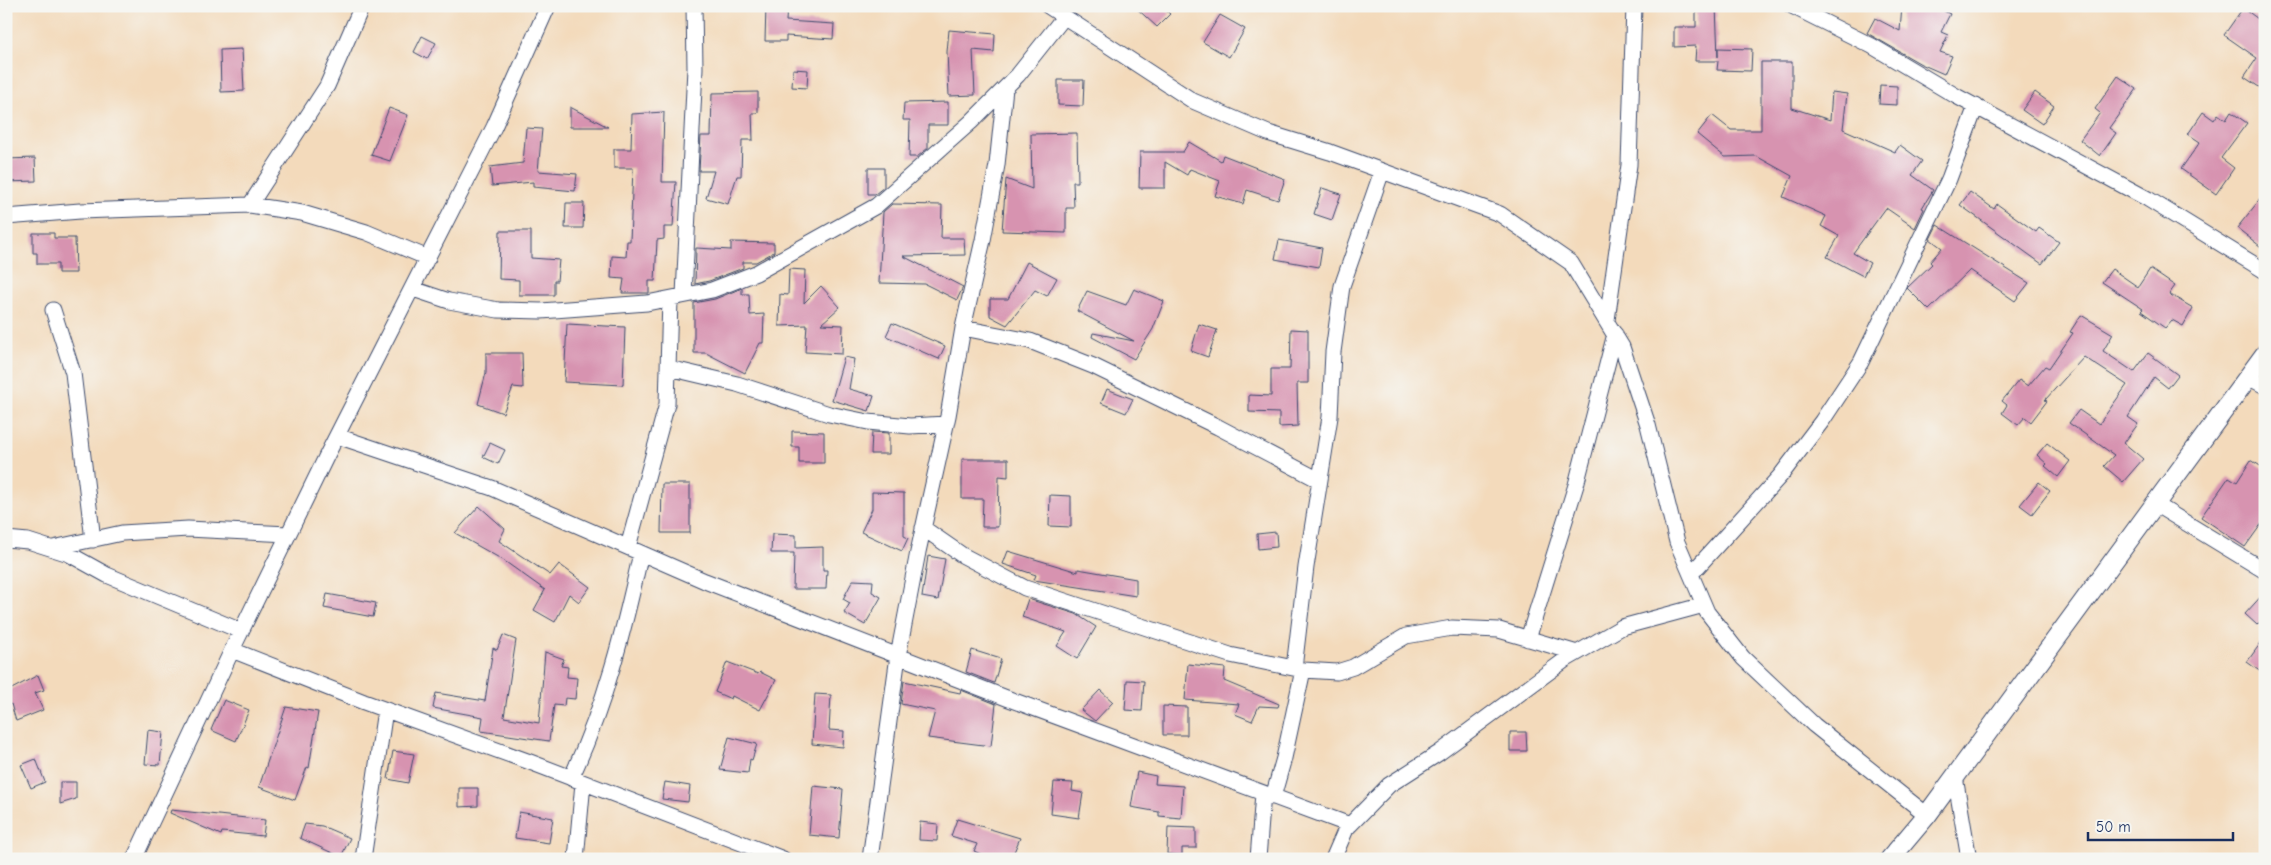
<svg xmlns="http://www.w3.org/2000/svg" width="2271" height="865" font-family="'Comic Neue',sans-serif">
<rect width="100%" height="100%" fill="#f6f6f2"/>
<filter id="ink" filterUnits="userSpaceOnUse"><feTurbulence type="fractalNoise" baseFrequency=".02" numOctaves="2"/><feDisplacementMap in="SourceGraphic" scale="10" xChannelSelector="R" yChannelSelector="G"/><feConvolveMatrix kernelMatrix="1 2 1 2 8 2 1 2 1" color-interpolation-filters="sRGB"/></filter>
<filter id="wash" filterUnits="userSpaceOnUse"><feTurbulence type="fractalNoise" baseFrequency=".0096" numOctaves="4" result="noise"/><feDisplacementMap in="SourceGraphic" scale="20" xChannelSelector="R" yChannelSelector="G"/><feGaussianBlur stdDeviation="1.12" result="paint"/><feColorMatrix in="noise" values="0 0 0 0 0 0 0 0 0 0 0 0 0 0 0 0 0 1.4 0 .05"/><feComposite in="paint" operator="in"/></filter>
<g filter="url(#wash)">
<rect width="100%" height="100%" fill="#f3dabb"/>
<g id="blocks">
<!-- building -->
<path fill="#d793b0" d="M766 6H787L786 21 834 24 833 39 786 36V41H765Z
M1134 6H1161L1170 14 1157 27Z
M1696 6H1716L1718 57V48L1752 49 1751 71 1717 70 1718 61H1695L1696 46 1674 47V27H1696Z
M1902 6H1946L1944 11 1950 14 1941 32 1948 35 1940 52 1952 56 1944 74 1921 64 1867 33 1875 18 1900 31Z
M2243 8 2265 24V91L2244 77 2257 58 2224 35Z
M1220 15 1245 29 1229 57 1203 42Z
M949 30 995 34 994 52 973 50 975 95 949 96 947 52Z
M422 36 436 43 427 59 414 52Z
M242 49 244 91 221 92 220 50Z
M1761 62H1792V108L1830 120 1832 92 1847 94 1843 129 1895 152 1900 145 1922 161 1912 175 1933 190 1922 208 1924 209 1915 228 1886 208 1853 253 1870 263 1863 276 1827 257 1839 236 1821 226 1826 216 1783 197 1792 176 1756 156 1725 157 1697 134 1712 115 1731 130H1761Z
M793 69 808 70 807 88 792 87Z
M2118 76 2137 89 2109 128 2116 133 2100 156 2080 140 2100 113 2095 109Z
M1058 80H1084L1083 106 1058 105Z
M1880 85 1897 86V105L1879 104Z
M758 92V113H752L753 140H742L741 176H737L728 204 706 198 714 171H699L701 136H711L712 93Z
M2035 92 2054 106 2042 124 2022 110Z
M948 102V125H928V148L917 157H909L910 120H903L904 103Z
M570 107 608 127H570Z
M389 108 408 115 390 161 371 155Z
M664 112 662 182H676L673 227H664V239L657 240 655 281H649V293H622L624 279 611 278 612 256 626 257 627 241H630L633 168H614V149H631L632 114Z
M2203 112 2214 120 2218 114 2226 120 2231 112 2247 123 2221 158 2234 168 2216 194 2181 169 2200 142 2188 134Z
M526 128 542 129 538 171 577 174 575 191 533 187V182L492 186 490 167 523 163Z
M1077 133 1078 182H1073L1074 208H1066V233L1002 231 1006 179 1032 189 1031 134Z
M1189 142 1221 161 1223 155 1285 179 1278 200 1247 190 1243 204 1215 196 1220 181 1190 169 1187 175 1165 162V188H1139L1140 152H1183Z
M35 158 36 181 7 182 6 159Z
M868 168H884V187L875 194H868Z
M1322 188 1341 194 1332 220 1314 214Z
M1970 192 1994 209 1997 204 2036 232 2039 228 2059 242 2042 264 1960 205Z
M2265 193V250L2237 228Z
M566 203H584L583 228H565Z
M892 204 942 205 941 238H964L965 255 903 256 963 287 957 300 925 284 879 283 883 212Z
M1937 225 2029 283 2015 301 1970 270 1929 310 1907 288 1932 264 1930 262 1942 248 1930 239Z
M500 231H531V258L559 260 557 281H554V295H519V280L499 279Z
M33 233H54V238H75L76 273H58V264H37V253H33Z
M1279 240 1322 248 1319 267 1275 259Z
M731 242 774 243V252L756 262H743V268L709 281 695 284 696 248 731 250Z
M1027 262 1057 278 1047 296 1035 290 1007 325 990 316V299H1008Z
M789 269 805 270 804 303 821 286 840 307 821 324 843 325 842 354 805 352 807 325 779 326 780 294 788 295Z
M2112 269 2138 287 2150 269 2175 286 2169 294 2193 308 2183 326 2172 320 2165 328 2141 311 2143 309 2102 282Z
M742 288V294H749L750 315 764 314 763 343H760L745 373 706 353H694V303L715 299Z
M1134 289 1164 301 1153 329 1134 359 1092 337 1093 333 1134 341 1077 311 1087 291 1126 305Z
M2081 315 2113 334 2103 351 2134 372 2148 353 2178 375 2168 388 2154 377 2128 417 2138 424 2124 443 2143 459 2123 482 2104 466 2114 455 2069 423 2079 410 2099 424 2127 385 2084 357 2045 400 2047 401 2031 422 2025 417 2018 425 2002 413 2007 405 2002 401 2019 380 2028 386 2045 366 2049 368 2073 333 2070 332Z
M892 323 945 346 939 359 886 336Z
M567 324 625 327 623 385 564 382Z
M1199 324 1217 330 1208 357 1191 351Z
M1291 329 1308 330V383H1297L1298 426 1279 427V413L1249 412V395L1271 396V369H1290Z
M486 353H522L523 388 513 387 503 413 478 404 486 373Z
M844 357 854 359 849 389 874 396 869 411 832 400Z
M1107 389 1133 399 1126 413 1101 403Z
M792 431 824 432V463H799V447H792Z
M872 432 889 433V454H871Z
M490 443 505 450 498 464 483 457Z
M2047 443 2070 461 2058 477 2045 466 2047 464 2037 455Z
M962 459H1008V477L999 476 998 527H982L983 499H962Z
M2251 460 2265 469V519L2245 547 2201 517 2229 477 2237 482Z
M2039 482 2050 491 2032 514 2020 505Z
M662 484H690V533H661Z
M872 492 904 493V536L908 538 902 551 861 532 872 509Z
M1050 495 1071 496V527L1049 526Z
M479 506 505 529 499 541 550 575 559 564 590 587 579 602 569 594 555 622 534 610 545 590 503 560 455 533Z
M1276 532 1277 547 1258 549 1257 534Z
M772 534 796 535V548L823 547V570H827L826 589H793L794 553H771Z
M1008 551 1078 572V569L1136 579V596L1034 580 1036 575 1003 564Z
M928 556 945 559 938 600 922 597Z
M853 580 873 581 872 592 881 597 865 625 844 613 850 603 843 599Z
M2265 592V616L2257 625 2245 614Z
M327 594 376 603 373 617 324 608Z
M1028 599 1076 614 1096 627 1077 659 1057 646 1066 632 1022 617Z
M503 635 516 640 504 717 539 723 545 652 564 659 561 666 568 667 567 677 577 678 575 699 565 698 564 706 554 705 549 741 481 731 483 717 433 708 436 693 485 701 493 648 497 650Z
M2265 637V675L2247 662Z
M972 650 1001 659 994 683 966 672Z
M727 662 758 674 760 672 776 680 760 710 732 696 731 699 715 692Z
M1188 664 1225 668 1224 681 1279 704 1278 707 1259 706 1252 721 1235 714 1239 704 1185 700Z
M38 675 44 690 35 693 43 710 16 721 11 704 6 706V692Z
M1127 680 1144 681 1142 711 1125 710Z
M904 681 960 693 961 690 996 704 991 746 928 738 935 711 901 704Z
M1100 690 1113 702 1095 721 1081 710Z
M815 694 831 695 829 730 844 731 843 747 812 744Z
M224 700 249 710 236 741 211 730Z
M1163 706 1187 707V735H1163Z
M286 707 318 712 309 768 307 767 295 800 259 787Z
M148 730 163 732 160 765 145 764Z
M1510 732H1526L1527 751H1510Z
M729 737 757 744 752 760 750 759 748 773 720 770Z
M393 751 414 754 408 783 388 779Z
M36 759 45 782 31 788 21 765Z
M1137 772 1156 776 1155 784 1183 786 1181 818 1159 816V812L1131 807Z
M60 782H76V799L60 804Z
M665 782 690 786 688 802 662 799Z
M1054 782 1073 783 1072 791 1083 793 1079 818 1051 814Z
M813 786 843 789 839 838 809 835Z
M459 788H478V806L459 807Z
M171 810 265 820 263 836 222 832 221 835 170 813Z
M519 812 553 818 549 843 515 838Z
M957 819 1020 838 1011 859H991L974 851 977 844 951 836Z
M920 822 938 824 937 841 919 840Z
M305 824 322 826 350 838 341 857 300 838Z
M1168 827 1196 828V848H1182V855L1167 854Z"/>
</g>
</g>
<g filter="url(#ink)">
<use href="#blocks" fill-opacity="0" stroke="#3b496c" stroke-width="1"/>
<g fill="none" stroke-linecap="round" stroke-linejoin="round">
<defs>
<path id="minor" d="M1048 6 1193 101 1268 133 1330 152 1500 214 1571 263 1622 347 1648 425 1677 542 1707 612 1743 658 1814 725 1927 815
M1792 6 1872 46 1956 96 2148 199 2265 271
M250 205 327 86 362 6
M6 217 80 211 250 205 302 213 366 232 428 258
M413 289 449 301 498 310 541 311 647 303 712 290 756 273 876 206 971 122 1018 75 1064 17
M684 295 695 68 694 6
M53 310 73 373 93 540
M1607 320 1629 165 1634 6
M963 328 1030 341 1093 366 1218 427 1319 480
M669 368 737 384 829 414 868 422 910 426 946 424
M2248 377 2265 386
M337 436 492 488 705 581 1009 699 1350 825
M2155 504 2265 571
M923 528 962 555 1025 588 1230 655 1303 670 1337 672 1353 667 1406 636 1452 628 1499 630 1577 653
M6 539 28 541 69 554 107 575 241 631
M628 547 667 404 670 299
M53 548 122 533 188 529 288 534
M1691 574 1781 475 1822 421 1861 362 1949 179 1976 106
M1528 639 1576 485 1615 334
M232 650 364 702 530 762 783 859
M1294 668 1306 567 1330 417 1333 352 1342 286 1382 171
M1955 777 1969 859
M571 778C605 706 624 630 641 553
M1273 797 1284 758 1303 670
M134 859 232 650 328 453 494 127 548 6
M363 859 385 710
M576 859 583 783
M870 859 898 656 918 552 948 416 963 328 983 240 997 165 1005 88
M1258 859 1263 793
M1333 859 1346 829 1389 785 1439 753 1565 660 1622 627 1704 605"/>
<path id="tertiary" d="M1890 859 1927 815 2265 354"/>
</defs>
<!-- minor casing -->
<use href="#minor" stroke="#3b496c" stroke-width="17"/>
<!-- tertiary casing -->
<use href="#tertiary" stroke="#3b496c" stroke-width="21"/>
<!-- minor -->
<use href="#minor" stroke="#fff" stroke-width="15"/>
<!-- tertiary -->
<use href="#tertiary" stroke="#fff" stroke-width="19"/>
</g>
</g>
<!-- margin -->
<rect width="2271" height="865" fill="none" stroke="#f6f6f2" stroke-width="25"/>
<!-- scale -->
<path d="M2088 832v8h145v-8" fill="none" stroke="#1b2f5e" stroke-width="2.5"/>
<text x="2096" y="832" font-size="15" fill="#1b2f5e" stroke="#f6f6f2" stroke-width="4" paint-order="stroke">50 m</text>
</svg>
